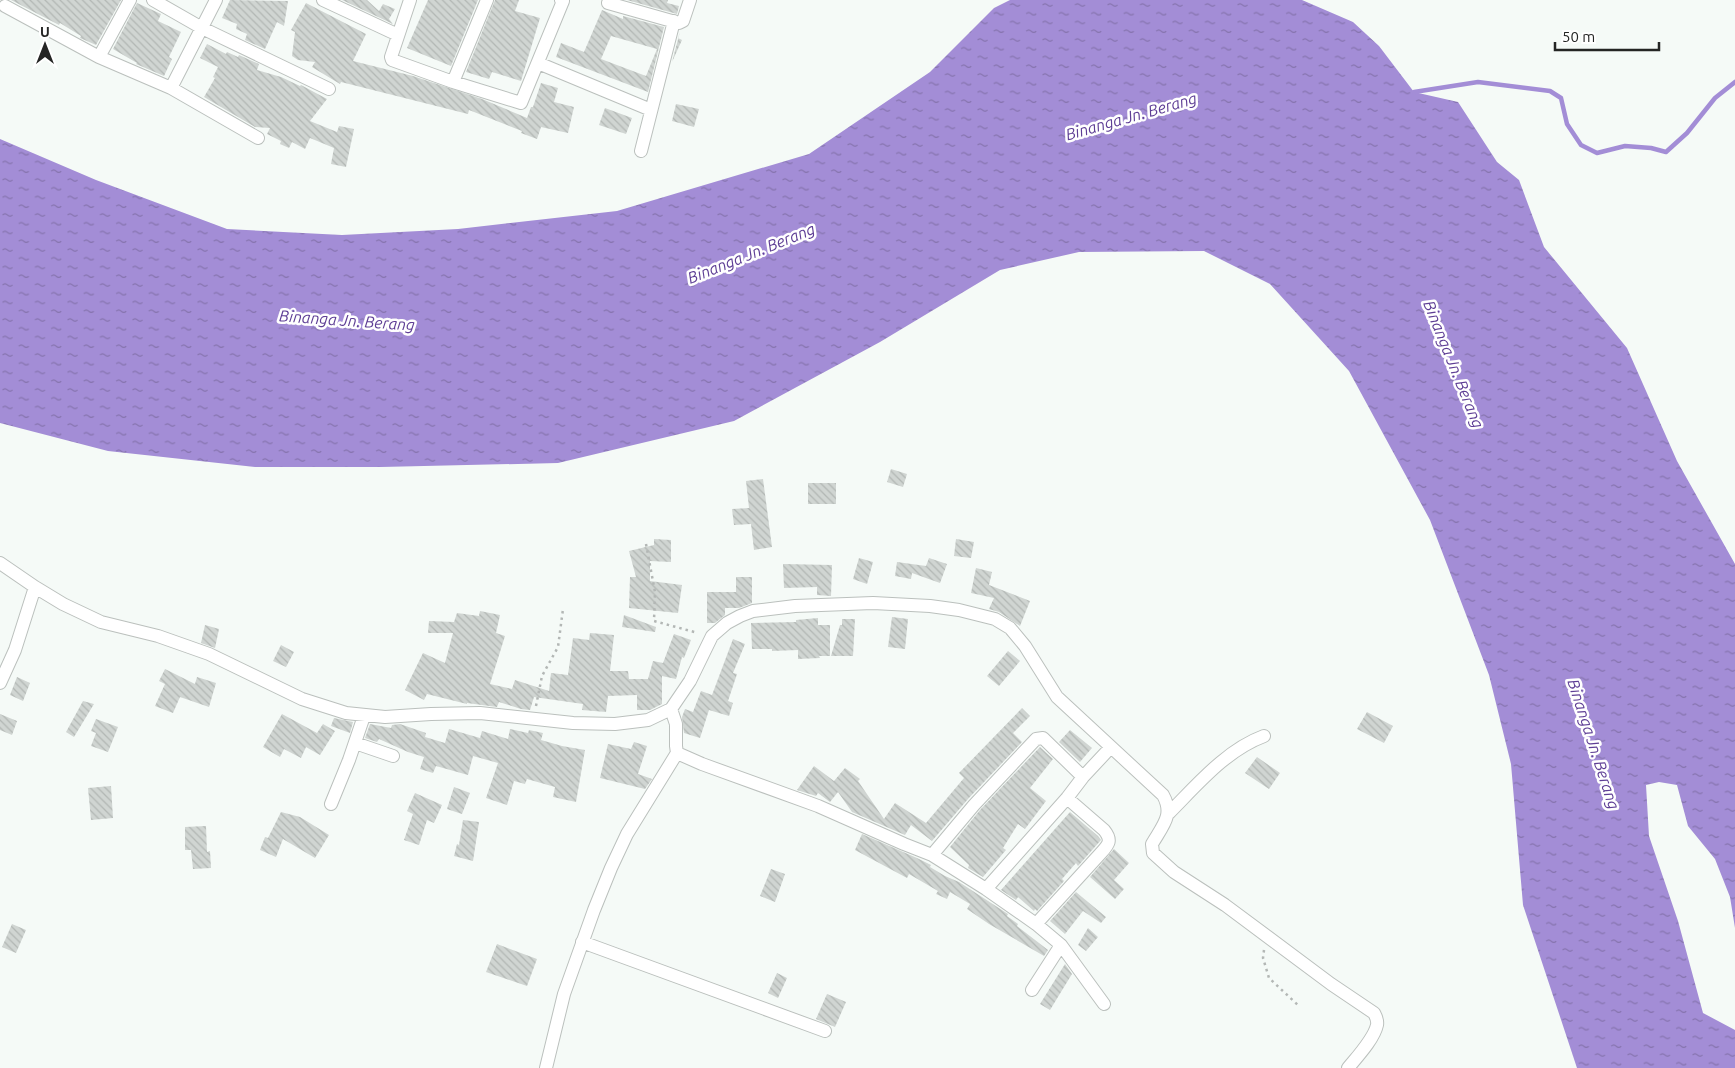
<svg xmlns="http://www.w3.org/2000/svg" width="1735" height="1068" font-family="Ubuntu,sans-serif">
<defs>
<pattern id="water-ripples" width="26" height="14" patternUnits="userSpaceOnUse" patternTransform="scale(1.25)"><rect width="26" height="14" fill="#a38dd6"/><path d="M2 4q2-2 4 0t4 0M15 11q2-2 4 0t4 0" fill="none" stroke="#8573ad"/></pattern>
<pattern id="building-back-hatch" width="6" height="6" patternUnits="userSpaceOnUse" patternTransform="scale(1.25)"><rect width="6" height="6" fill="#d0d5d2"/><path d="M-1 5l2 2M0 0l6 6M5-1l2 2" fill="none" stroke="#b2b7b4"/></pattern>
</defs>
<rect width="100%" height="100%" fill="#f5faf7"/>
<!-- water -->
<path fill="url(#water-ripples)" d="M1010 0H1302L1353 22 1379 46 1414 92 1458 102 1497 162 1519 180 1544 247 1627 348 1677 461 1735 564V928L1730 897 1715 859 1688 826 1677 785 1659 782 1646 785 1649 836 1678 921 1703 1013 1735 1030V1068H1577L1523 905 1511 764 1489 675 1430 520 1349 371 1270 284 1204 251 1079 252 1000 270 880 342 734 421 558 463 381 467H255L108 451 0 423V139L96 180 227 229 342 235 458 229 617 211 809 154 930 72 994 8Z"/>
<g fill="none" stroke-linecap="round" stroke-linejoin="round">
<!-- stream -->
<path stroke="#a38dd6" stroke-width="4.5" d="M1414 92 1478 82 1550 91 1561 98 1567 124 1581 145 1597 153 1625 146 1651 148 1666 152 1687 133 1715 98 1735 82"/>
</g>
<!-- building -->
<path fill="url(#building-back-hatch)" fill-rule="evenodd" d="M11 0H121L96 45 80 38 81 36 60 23 59 25Z
M230 0 288 1 284 26 277 22 265 49 245 40 247 34 236 29 237 24 222 18Z
M342 0H367L379 11 383 4 395 9 389 19 393 24Z
M428 0H478L451 66 407 48Z
M495 0H519L515 11 540 18 521 81 492 72 489 79 466 72Z
M627 0H668L667 3 679 6 677 14Z
M137 3 161 14 158 21 181 32 169 57 172 59 164 76 136 64 137 63 113 49Z
M306 3 366 34 353 61 413 76 482 99 527 118 531 107H533L541 83 558 88 554 102 574 107 568 133 541 127 537 139 521 133 522 131 469 110 468 114 341 82 340 84 312 67 315 62 298 60 292 56 295 32 291 30Z
M602 10 623 19V16L664 27 648 92 556 57 561 43 584 52ZM611 36 657 49 646 76 601 59Z
M680 32 678 38 682 40 672 62Z
M207 44 226 54 227 52 238 57 239 55 259 64 257 70 281 77 300 86 301 85 327 99 310 121 337 132 339 126 354 129 346 167 331 164 334 148 310 138 305 149 292 142 289 148 280 144 281 141 267 134 270 128 255 127 204 97 215 78 213 77 218 67 200 58Z
M676 104 699 109 694 127 672 121Z
M605 108 632 118 626 134 599 125Z
M891 469 907 474 903 487 887 482Z
M763 479 772 547 754 550 751 524 734 525 732 509 749 508 746 481Z
M808 483H836V504H808Z
M654 539 671 540V562L650 561V581L682 585 678 613 629 608 630 577H636L629 551 654 545Z
M956 539 974 542 971 558 954 556Z
M859 558 873 562 867 584 853 579Z
M929 558 947 564 940 583 912 573 911 579 895 576 897 562 926 566Z
M783 564 832 565 831 596 817 595V587L784 588Z
M976 568 992 572 989 585 1030 601 1020 626 999 612 989 609 994 598 971 593Z
M736 577H752V603L739 608H725V615L715 623H707V592H736Z
M480 611 500 615 496 633 505 636 490 684 512 689 515 680 549 691 551 673 568 675 573 638 589 640 590 633 614 635 610 671H628L629 679H648L653 661 663 663 674 634 691 640 684 658 682 657 676 679 662 676V704L650 710H637V695L608 696 606 712 582 710 583 704 534 697 530 710 521 709 499 702 497 707 467 703V704L427 694 424 700 405 690 423 653 445 663 453 633H428L429 621 454 622 457 613 479 616Z
M624 615 656 627 655 632 622 627Z
M892 617 908 619 905 649 888 647Z
M818 618V625H830V656H819L820 658 798 659V650L772 651V649H752L751 623 796 622V620Z
M842 619H855L853 656H831L840 625H842Z
M205 625 219 629 215 648 201 643Z
M733 639 745 644 733 673 737 674 728 701 733 703 729 716 709 710 700 738 684 733 682 717 685 709 693 712 701 691 712 695Z
M281 645 294 652 286 667 273 661Z
M1008 651 1020 661 999 686 987 676Z
M165 669 195 684 197 677 216 683 209 707 180 697 173 713 155 706 165 684 159 681Z
M17 677 30 683 23 701 10 695Z
M83 701 94 704 74 737 66 732Z
M1022 708 1030 716 1013 733 1022 742 968 799 932 841 911 825 905 835 852 812 838 792 830 802 818 793 816 796 797 790 814 766 834 781 845 768 860 779 858 781 884 819 895 803 926 823 964 778 959 773Z
M1367 712 1393 726 1384 743 1357 729Z
M0 714 17 721 12 735 0 730Z
M282 714 317 733 323 724 335 731 320 755 306 747 301 758 284 749 280 757 263 747Z
M334 718 353 722 350 733 331 726Z
M96 719 118 727 108 752 91 746 96 733 91 731Z
M370 724 391 728 392 725 400 724 426 733 425 737 445 743 449 729 480 738 482 731 508 739 510 729 528 733 529 730 543 733 541 740 562 746 585 750 576 802 553 797 555 787 527 779 525 784 514 781 507 805 486 798 498 763 473 756 468 775 436 766 433 773 420 769 424 757 408 752 379 739 377 742 365 738Z
M1070 730 1092 748 1080 762 1059 742Z
M634 742 647 746 638 774 652 779 645 789 600 778 608 744 631 749Z
M1040 747 1053 759 1030 788 1046 801 1025 829 1018 824 1003 848 1006 850 983 877 968 868 969 865 950 847 980 810Z
M1257 757 1280 773 1269 789 1245 773Z
M111 786 113 818 91 820 88 788Z
M454 787 470 793 462 814 447 809Z
M415 793 442 805 434 823 427 820 419 845 404 840 413 814 407 811Z
M281 812 300 817 329 835 315 858 283 839 276 857 260 850 265 837 268 838Z
M1070 812 1098 836 1101 840 1078 866 1076 863 1062 879 1064 881 1037 911 1035 909 1034 911 1018 897 1016 900 1001 890Z
M463 820 479 822 473 861 454 856 457 844 459 845Z
M206 826 207 852 210 851 211 868 193 869 191 850H185V827Z
M862 834 917 858 931 865 930 867 945 876 959 882 1008 914 1007 916 1018 924 1017 926 1048 950 1044 956 989 924 967 909 970 904 950 892 947 899 936 894 938 891 909 874 907 878 855 850Z
M1114 849 1129 863 1114 880 1124 889 1115 899 1090 877Z
M771 869 785 874 775 902 760 896Z
M1076 892 1106 917 1101 923 1083 911 1065 934 1050 921Z
M12 924 26 930 16 953 2 947Z
M1088 928 1098 937 1086 951 1078 945Z
M497 944 537 959 527 986 486 972Z
M1065 964 1072 974 1050 1010 1040 1004Z
M777 973 787 978 778 998 768 993Z
M827 994 846 1002 835 1027 816 1019Z"/>
<g fill="none" stroke-linecap="round" stroke-linejoin="round">
<defs>
<path id="minor" d="M130 0 99 57 171 88 216 0
M153 0 202 28 329 89
M323 0 398 35
M410 0 391 57 392 60 453 82 521 103 563 1 561 0
M608 3 679 23 683 21 690 0
M5 6 99 57
M538 63 651 110
M453 82 487 0
M171 88 258 138
M641 151 674 21
M0 563 35 587 63 604 101 622 158 636 209 654 302 699 346 713 385 717 431 714 480 713 573 723 615 724 648 720 671 709 690 681 712 636 727 623 740 616 753 611 795 606 873 603 930 606 959 610 995 619 1010 628 1025 646 1057 697 1163 795C1174 815 1163 825 1152 844L1153 853 1174 872 1225 905 1331 984 1374 1013C1376 1017 1378 1020 1377 1025 1374 1039 1357 1057 1348 1068
M0 683 15 650 35 587
M671 709 676 724V746L677 753 702 764 818 806 904 844 932 855 986 889 1036 924 1061 945 1104 1004
M355 743 393 756
M331 804 349 760 364 716
M1169 813C1197 785 1226 750 1264 736
M932 855 974 805 1036 739 1043 738 1083 777
M986 889 1067 798 1083 777 1111 747
M1036 924 1100 854C1108 845 1113 841 1104 830L1067 798
M582 942 825 1031
M1032 990 1061 945
M546 1068 564 994 594 910 611 868 627 834 677 753"/>
</defs>
<!-- minor casing -->
<use href="#minor" stroke="#bbc0bd" stroke-width="14"/>
<!-- path -->
<path stroke="#b3b7b5" stroke-width="2.5" stroke-dasharray="2.5 4" stroke-linecap="butt" d="M646 544 655 592 654 621 698 633
M536 706 542 676 558 647 563 609
M1264 950 1263 958 1269 978 1300 1007"/>
<!-- minor -->
<use href="#minor" stroke="#fff" stroke-width="12"/>
</g>
<g text-anchor="middle" stroke-width="5" stroke-linejoin="round" paint-order="stroke">
<!-- water labels -->
<g font-size="16" font-style="italic" fill="#5e3e95" stroke="#fff">
<text transform="translate(1131 116) rotate(-16)" y="6">Binanga Jn. Berang</text>
<text transform="translate(751 253) rotate(-22)" y="6">Binanga Jn. Berang</text>
<text transform="translate(347 320) rotate(4)" y="6">Binanga Jn. Berang</text>
<text transform="translate(1454 364) rotate(68)" y="6">Binanga Jn. Berang</text>
<text transform="translate(1594 744) rotate(72)" y="6">Binanga Jn. Berang</text>
</g>
</g>
<!-- north arrow -->
<g transform="translate(45 45)" stroke="#ffffff" stroke-width="4" paint-order="stroke">
<path d="M0-4L9 19L0 12L-9 19Z" fill="#242524"/>
<text y="-8" font-size="14" font-weight="bold" text-anchor="middle" fill="#242524">U</text>
</g>
<!-- scale -->
<path d="M1555 42v8h104v-8" fill="none" stroke="#242524" stroke-width="2.5"/>
<text x="1562" y="42" font-size="15" fill="#242524" stroke="#ffffff" stroke-width="4" paint-order="stroke">50 m</text>
</svg>
